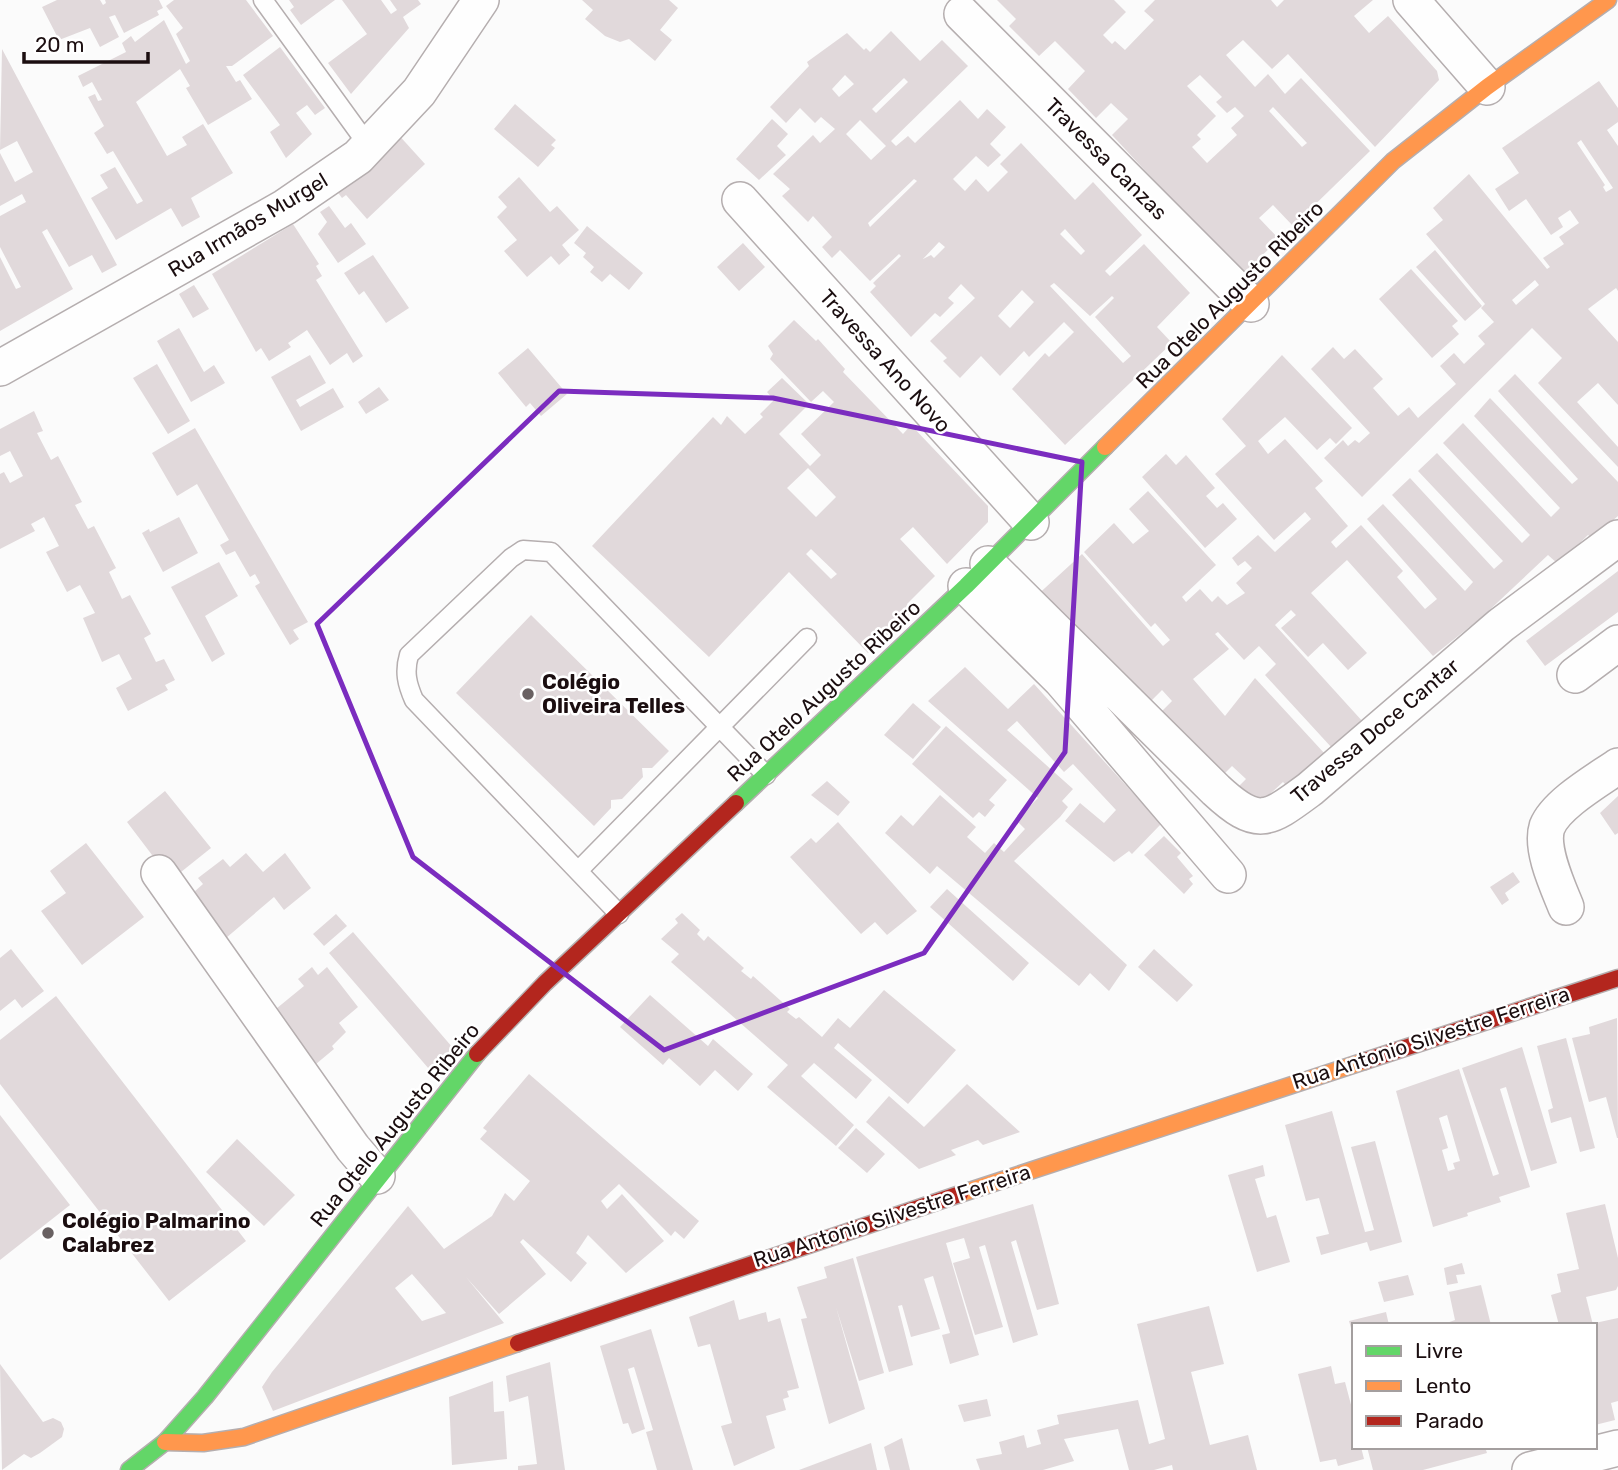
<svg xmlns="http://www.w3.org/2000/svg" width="1618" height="1470" font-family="Rubik,sans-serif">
<rect width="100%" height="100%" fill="#fbfbfb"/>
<!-- building -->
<path fill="#e1d9db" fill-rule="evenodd" d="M57 0H100L103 5 106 3 105 0H159L163 8 157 11 159 15 124 33 115 15 109 17 119 37 100 47 90 28 59 40 42 7Z
M174 0H246L273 36 232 66H226L236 82 240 80 252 99 208 125 186 88 190 86 180 69 136 102 167 156 187 145 182 137 203 124 233 173 191 198 200 217 182 227 171 208 116 240 91 198 108 188 100 175 115 167 137 204 143 201 113 151 107 154 94 133 104 126 88 97 95 94 98 101 102 100 92 82 83 87 78 76 126 52 122 43 131 36 135 42 164 20 186 64 190 61 176 34 183 28 166 6Z
M289 0H335L301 25 290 10 294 7Z
M342 0H381L391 14 397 10 390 0H418L421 4 403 17 409 28 351 94 328 63 367 34Z
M582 0H669L678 8 660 30 672 40 655 61 629 39 620 42 605 36 585 19 593 10Z
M997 0H1114L1126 12 1103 35 1112 44 1115 41 1125 50 1154 20 1144 11 1155 0H1271L1277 7 1284 0H1373L1354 16 1369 33 1388 16 1437 71 1439 80 1375 147 1288 54 1272 69 1243 40 1226 55 1255 87 1268 74 1285 94 1301 78 1370 151 1293 226 1273 205 1259 218 1279 239 1242 275 1112 135 1128 119 1111 103 1096 118 1068 89 1085 71 1055 41 1039 56 1009 26 1016 19ZM1200 75 1222 97 1216 102 1227 113 1235 107 1244 116 1231 128 1237 135 1207 163 1192 147 1201 139 1197 135 1216 116 1187 86ZM1273 107 1307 143 1302 147 1269 111Z
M891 31 920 61 942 40 968 66 891 141 896 146 908 136 915 143 960 100 978 119 987 109 1006 127 990 144 1001 155 988 167 976 156 953 179 965 191 976 179 988 192 1008 172 1000 164 1021 143 1075 200 1093 182 1142 235 1105 271 1110 276 1144 244 1190 293 1157 327 1172 343 1065 445 1012 389 1045 353 1049 357 1074 332 1064 322 1029 357 1024 351 1000 376 981 356 960 378 943 361 947 358 930 341 975 298 961 284 948 298 954 303 940 317 935 313 911 337 870 292 876 286 873 283 901 256 899 254 870 281 840 250 832 258 822 247 832 237 813 216 808 222 782 196 790 189 773 174 813 135 820 143 835 129 821 117 815 123 800 108 786 123 770 107 809 66 807 62 847 33 864 50 866 48 870 52ZM845 75 854 84 839 97 832 89ZM904 78 908 82 876 113 872 109ZM860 120 886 146 871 160 846 134ZM914 179 917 181 870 227 868 223ZM1065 229 1085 251 1081 255 1060 234ZM939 242 945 247 934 258 931 255 923 259ZM1054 283 1090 316 1112 296 1114 298 1095 317 1131 356 1123 363 1050 286ZM1022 290 1034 302 1010 328 998 316Z
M280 47 325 108 315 115 307 105 296 113 312 134 286 158 270 132 280 125 243 75Z
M2 49 117 265 102 273 92 255 69 267 47 229 42 232 73 289 0 331V257L16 289 21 287 0 247V216L26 202 22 194 0 206V153L15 182 33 172 17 141 0 150Z
M1599 81 1618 108V122L1607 130 1618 146V291L1616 288 1588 309 1618 342V405L1598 383 1577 402 1618 447V467L1538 383 1562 358 1532 328 1362 497 1324 458 1343 440 1348 446 1355 440 1359 443 1370 433 1311 369 1333 347 1344 359 1355 349 1383 379 1373 388 1398 416 1409 407 1418 418 1456 384 1440 366 1454 353 1464 364 1485 344 1478 336 1494 322 1481 308 1485 304 1426 234 1443 220 1433 208 1469 174 1547 269 1550 267 1543 258 1564 244 1559 237 1579 223 1570 210 1558 218 1563 227 1551 235 1526 199 1509 211 1495 189 1519 173 1502 148ZM1581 140 1613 188 1606 192 1603 187 1605 185 1577 143ZM1535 280 1539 285 1516 305 1512 300Z
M515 104 556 140 551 145 555 148 538 167 494 129Z
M772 119 788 134 777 146 786 155 759 180 736 159Z
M396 132 425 164 367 219 346 195 342 198 336 190Z
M519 177 550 212 557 206 579 230 562 245 570 255 559 265 551 256 527 277 504 251 517 240 497 217 507 207 498 197Z
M329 206 345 228 351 223 366 244 338 263 318 234 327 222 320 212Z
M293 224 319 264 316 266 322 276 316 280 363 356 353 363 347 353 330 365 307 330 288 343 291 347 269 361 261 348 256 352 212 274Z
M587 226 643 273 629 290 610 274 602 282 590 272 594 267 583 257 586 253 574 243Z
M743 243 765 267 739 291 717 267Z
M1435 250 1482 306 1465 321 1416 267Z
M373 255 409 308 386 323 364 291 359 295 344 273Z
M1411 269 1458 321 1452 326 1459 334 1432 358 1379 299Z
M194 285 209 309 193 318 179 294Z
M794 320 816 341 818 339 845 369 843 372 903 434 911 425 988 506V522L947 564 913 527 900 539 935 576 907 604 914 611 868 653 789 572 709 657 592 546 713 417 721 425 727 416 745 434 763 417 760 414 774 400 767 392 782 378 809 404 779 434 810 466 821 455 801 434 834 402 823 391 811 402 770 359 773 354 768 346ZM808 468 836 497 816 517 787 488ZM811 549 837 574 831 579 806 554Z
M179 328 204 372 214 365 225 383 191 402 157 341Z
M528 348 567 394 541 416 530 403 526 407 498 373Z
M310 355 326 383 296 400 300 407 333 388 344 407 301 431 271 377Z
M1282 355 1352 428 1336 444 1330 438 1317 450 1285 417 1258 441 1268 454 1285 439 1323 481 1315 488 1348 526 1331 542 1336 548 1361 525 1403 571 1397 577 1425 609 1437 599 1367 519 1383 504 1465 591 1473 582 1392 495 1410 478 1494 569 1503 561 1418 471 1437 453 1522 543 1530 535 1443 443 1463 423 1551 517 1560 508 1474 416 1490 398 1572 484 1578 479 1498 391 1515 374 1618 482V516L1592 538 1588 535 1558 564 1548 555 1482 617 1433 656 1347 560 1311 593 1367 653 1348 670 1323 643 1308 657 1281 628 1296 615 1291 610 1275 625 1364 723 1332 748 1265 675 1276 664 1259 646 1244 660 1218 632 1215 634 1229 649 1193 679 1225 716 1255 678 1325 754 1286 785 1283 782 1259 804 1252 795 1249 799 1236 789 1246 779 1232 766 1221 777 1161 712 1172 701 1162 690 1150 702 1033 599 1082 554 1163 646 1170 640 1155 623 1151 627 1084 552 1114 523 1133 544 1149 531 1129 509 1148 491 1216 565 1182 597 1186 602 1200 589 1212 602 1218 596 1227 605 1245 593 1236 583 1252 568 1245 561 1238 566 1232 558 1258 535 1275 552 1311 519 1305 512 1274 540 1215 474 1246 446 1222 419Z
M157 364 190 421 168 434 133 378Z
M379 387 389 400 366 414 358 402Z
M34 411 43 431 37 433 51 460 58 456 82 502 75 505 88 529 94 526 116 568 109 572 122 599 130 595 151 634 144 638 156 662 164 659 175 680 165 685 168 690 128 711 116 688 132 679 119 654 102 662 83 618 95 613 80 585 67 592 46 552 59 546 44 517 31 524 35 531 0 549V474L4 472 10 483 23 476 10 451 0 456V429Z
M195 428 308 622 293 630 299 639 290 645 255 586 260 583 255 574 250 577 235 551 226 555 220 545 229 540 197 484 177 496 152 453Z
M1166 454 1176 465 1186 455 1215 488 1206 496 1217 508 1223 503 1237 519 1205 548 1142 477Z
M179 517 198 553 163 572 142 533 149 529 150 532Z
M219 562 238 596 205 616 225 654 212 662 171 587Z
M1618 571V612L1545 666 1526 641Z
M531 615 669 751 652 768H642L643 777 622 799 611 800V808L594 826 456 693Z
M965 667 1008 709 1034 684 1161 824 1132 854 1129 851 1114 862 1065 821 1080 803 1104 823 1116 810 1073 764 1064 772 1017 721 1007 730 1073 789 1062 801 1068 807 1060 817 1014 861 1127 965 1109 991 1090 973 1079 986 937 866 930 874 885 833 901 815 913 826 940 795 976 827 967 837 985 853 994 843 1004 852 1025 829 1016 820 1038 798 928 701Z
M913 703 941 727 913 759 884 735Z
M946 726 1007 780 989 800 995 805 985 817 979 812 973 818 912 764Z
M827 781 850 802 838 816 811 795Z
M165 791 211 848 171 880 127 822Z
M1618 796V833L1615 835 1600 813Z
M838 822 917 911 887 935 875 922 861 934 790 857 811 838 816 843Z
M1164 836 1181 853 1177 857 1193 876 1189 879 1193 884 1184 894 1144 855Z
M86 843 144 917 82 965 41 911 66 893 50 871Z
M246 853 263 872 285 853 311 888 284 910 274 897 219 944 185 900 203 884 198 878 223 859 230 867Z
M1513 872 1520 882 1505 893 1509 900 1502 905 1490 887Z
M947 889 1029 963 1013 981 930 907Z
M682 913 700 930 697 934 704 941 708 936 744 968 741 971 751 979 753 976 790 1009 787 1012 796 1019 799 1017 822 1037 838 1018 850 1028 884 990 956 1050 908 1104 838 1043 834 1048 872 1080 856 1099 814 1063 801 1076 854 1125 836 1146 767 1087 788 1065 671 962 679 954 661 939 678 923 675 919Z
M336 914 347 926 324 946 313 934Z
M353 932 453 1048 429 1069 329 953Z
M11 949 44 991 22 1008 15 999 0 1011V958Z
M1154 949 1193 985 1177 1002 1138 967Z
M312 967 318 975 327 967 358 1007 339 1023 346 1032 332 1046 334 1049 316 1064 271 1013 304 986 298 979Z
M650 995 708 1046 713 1039 753 1074 738 1091 715 1070 700 1086 669 1058 663 1065 620 1027Z
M56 996 246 1241 169 1301 0 1084V1040Z
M1617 1018 1618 1138H1617L1606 1097 1589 1102 1572 1038 1590 1034 1589 1027Z
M1566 1038 1595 1148 1580 1152 1571 1117 1551 1123 1548 1110 1553 1108 1537 1046Z
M1522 1047 1557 1163 1531 1171 1506 1087 1500 1089 1530 1187 1499 1197 1501 1202 1467 1213 1468 1216 1433 1227 1396 1091 1459 1069 1493 1176 1499 1174 1462 1068ZM1447 1115 1460 1161 1453 1163 1455 1169 1448 1171 1442 1150 1448 1148 1439 1118Z
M529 1074 699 1221 684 1239 675 1231 671 1236 619 1184 601 1201 607 1209 622 1194 664 1241 626 1273 588 1235 576 1253 587 1263 571 1282 523 1239 520 1242 546 1274 499 1314 466 1277 504 1323 273 1411 262 1387 272 1372 408 1206 444 1249 492 1216 505 1193 514 1201 530 1181 480 1139 487 1131 483 1128ZM412 1274 446 1313 422 1321 395 1288Z
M967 1084 1020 1132 983 1145 978 1140 951 1150 956 1155 919 1169 866 1122 889 1096 924 1127Z
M1332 1111 1365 1232 1374 1230 1351 1147 1375 1141 1402 1242 1370 1251 1367 1242 1321 1255 1316 1237 1329 1234 1319 1198 1306 1201 1285 1125Z
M0 1115 70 1205 0 1260Z
M856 1128 885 1154 867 1173 838 1148Z
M237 1139 295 1195 264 1226 206 1172Z
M1263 1165 1265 1176 1255 1179 1267 1218 1276 1215 1290 1262 1257 1272 1228 1175Z
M1033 1204 1059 1304 1037 1310 1016 1240 1011 1242 1038 1335 1013 1343 985 1245 979 1247 1003 1327 975 1335 953 1263 970 1258 964 1238 946 1243 979 1355 950 1364 942 1335 950 1333 933 1276 924 1279 940 1329 911 1337 902 1305 898 1306 913 1365 889 1372 856 1257Z
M1605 1204 1618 1258V1286L1616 1290 1586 1297 1593 1325H1559L1551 1295 1561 1292 1557 1274 1579 1269 1566 1213Z
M853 1258 884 1373 859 1381 836 1307 865 1409 829 1424 801 1319 807 1318 797 1287 827 1278 824 1267Z
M1462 1263 1465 1274 1456 1275 1458 1283 1447 1285 1444 1268Z
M1408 1275 1414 1295 1384 1302 1378 1282Z
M1481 1285 1491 1325H1441L1455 1320 1449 1292Z
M734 1300 739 1320 766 1312 768 1322 780 1318 799 1388 787 1391 789 1397 783 1399 786 1410 766 1416 775 1448 734 1466 721 1426 732 1423 710 1344 698 1347 689 1317Z
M1209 1306 1224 1364 1191 1372 1210 1445 1248 1435 1257 1470H1173L1172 1465 1154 1470H1129L1118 1429 1064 1439 1074 1461 1043 1470H980L976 1459 1002 1454 999 1442 1024 1435 1027 1448 1041 1444 1037 1430 1059 1424 1057 1415 1138 1400 1149 1444 1165 1439 1137 1324Z
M1386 1312 1389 1325H1354L1353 1335 1349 1321Z
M1618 1318V1401L1611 1403 1615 1420 1595 1425V1323Z
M651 1329 693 1470H657L646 1432 653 1430 634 1367 628 1369 645 1429 632 1434 628 1423 623 1424 600 1346Z
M550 1362 565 1470H518V1466L537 1464 528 1396 509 1402 506 1376Z
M0 1364 43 1422 53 1418 61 1422 64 1429 62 1437 40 1453 31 1458 24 1454 2 1470Z
M1331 1366 1335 1384 1345 1382 1354 1416V1447H1361L1364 1459 1338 1466 1336 1459 1320 1462 1298 1374Z
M493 1381 494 1412 504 1411 507 1459 452 1465 449 1397Z
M987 1399 991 1416 964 1422 958 1405Z
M902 1438 910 1470H890L884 1447Z
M871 1443 877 1470H799Z
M1367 1447H1485L1487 1453 1423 1470H1373Z"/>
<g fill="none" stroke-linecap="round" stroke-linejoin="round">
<defs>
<path id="lane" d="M263 0 368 145
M578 871 807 638
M619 914 414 700C407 684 404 672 409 655L511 558 523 550 551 552 766 775"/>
<path id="street" d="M1411 0 1487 87
M962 14 1251 304
M740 200 1031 522
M0 368 285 207 358 157 419 92 481 0
M988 564 1216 790C1258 829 1268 820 1310 789L1501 625 1618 538
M966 586 1061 680 1228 875
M1575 675 1618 643
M159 873 353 1148 377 1176
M1566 907C1558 887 1540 849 1547 827 1556 804 1598 780 1618 766
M1530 1470 1618 1448"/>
<path id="fast" d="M736 803 966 586 1105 447
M129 1470 165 1442 205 1397 477 1054"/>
<path id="slow" d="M1105 447 1393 161 1487 87 1608 0
M960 1194 1365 1061
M165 1442 203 1443 244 1437 518 1343"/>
<path id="jam" d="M477 1054 545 983 736 803
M1365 1061 1618 978
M518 1343 960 1194"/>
</defs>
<!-- lane casing -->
<use href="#lane" stroke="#b5aeaf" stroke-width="21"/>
<!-- street casing -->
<use href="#street" stroke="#b5aeaf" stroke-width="38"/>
<!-- fast casing -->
<use href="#fast" stroke="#b5aeaf" stroke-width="19"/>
<!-- slow casing -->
<use href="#slow" stroke="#b5aeaf" stroke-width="19"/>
<!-- jam casing -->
<use href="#jam" stroke="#b5aeaf" stroke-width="19"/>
<!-- lane -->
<use href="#lane" stroke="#fefefe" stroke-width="18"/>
<!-- street -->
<use href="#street" stroke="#fefefe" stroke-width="35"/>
<!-- fast -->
<use href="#fast" stroke="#63d668" stroke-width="16"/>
<!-- slow -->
<use href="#slow" stroke="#ff974d" stroke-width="16"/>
<!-- jam -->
<use href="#jam" stroke="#b3261e" stroke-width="16"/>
</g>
<!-- marked area -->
<path fill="none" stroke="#7b2cbf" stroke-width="5" stroke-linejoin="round" d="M559 391 773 398 1082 462 1065 752 924 953 664 1050 413 857 317 624Z"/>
<!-- markers -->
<g fill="#696162" stroke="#fff" stroke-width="2.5">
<circle cx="528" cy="694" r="7"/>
<circle cx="48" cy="1233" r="7"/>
</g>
<g text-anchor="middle" stroke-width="5" stroke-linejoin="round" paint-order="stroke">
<!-- street labels -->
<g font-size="21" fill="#1b0e10" stroke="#fff">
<text transform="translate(1106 159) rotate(45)" y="7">Travessa Canzas</text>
<text transform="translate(248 225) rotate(-31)" y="7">Rua Irmãos Murgel</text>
<text transform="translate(1230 295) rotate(-45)" y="7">Rua Otelo Augusto Ribeiro</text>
<text transform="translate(885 361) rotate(48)" y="7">Travessa Ano Novo</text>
<text transform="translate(824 691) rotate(-43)" y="7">Rua Otelo Augusto Ribeiro</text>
<text transform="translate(1375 731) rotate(-40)" y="7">Travessa Doce Cantar</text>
<text transform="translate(1431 1038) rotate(-18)" y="7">Rua Antonio Silvestre Ferreira</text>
<text transform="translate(395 1125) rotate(-51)" y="7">Rua Otelo Augusto Ribeiro</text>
<text transform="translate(892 1216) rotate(-18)" y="7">Rua Antonio Silvestre Ferreira</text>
</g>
<!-- poi labels -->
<g font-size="21" font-weight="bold" fill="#1b0e10" stroke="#fff" text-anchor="start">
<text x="542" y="689">Colégio<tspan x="542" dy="24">Oliveira Telles</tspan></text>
<text x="62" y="1228">Colégio Palmarino<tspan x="62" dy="24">Calabrez</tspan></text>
</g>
</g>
<!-- legend -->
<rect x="1352" y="1323" width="245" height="126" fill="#ffffff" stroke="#a49f9f" stroke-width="2"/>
<rect x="1366" y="1346" width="35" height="10" fill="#63d668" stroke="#a49f9f" stroke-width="2"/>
<text x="1415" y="1358" font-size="21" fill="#1b0e10">Livre</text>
<rect x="1366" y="1381" width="35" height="10" fill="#ff974d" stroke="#a49f9f" stroke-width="2"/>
<text x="1415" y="1393" font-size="21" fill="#1b0e10">Lento</text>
<rect x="1366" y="1416" width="35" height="10" fill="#b3261e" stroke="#a49f9f" stroke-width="2"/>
<text x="1415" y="1428" font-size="21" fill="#1b0e10">Parado</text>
<!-- scale -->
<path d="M24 52v10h124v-10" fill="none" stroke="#1b0e10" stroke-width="3.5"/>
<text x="35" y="52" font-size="21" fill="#1b0e10" stroke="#ffffff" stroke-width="5" paint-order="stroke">20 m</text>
</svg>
